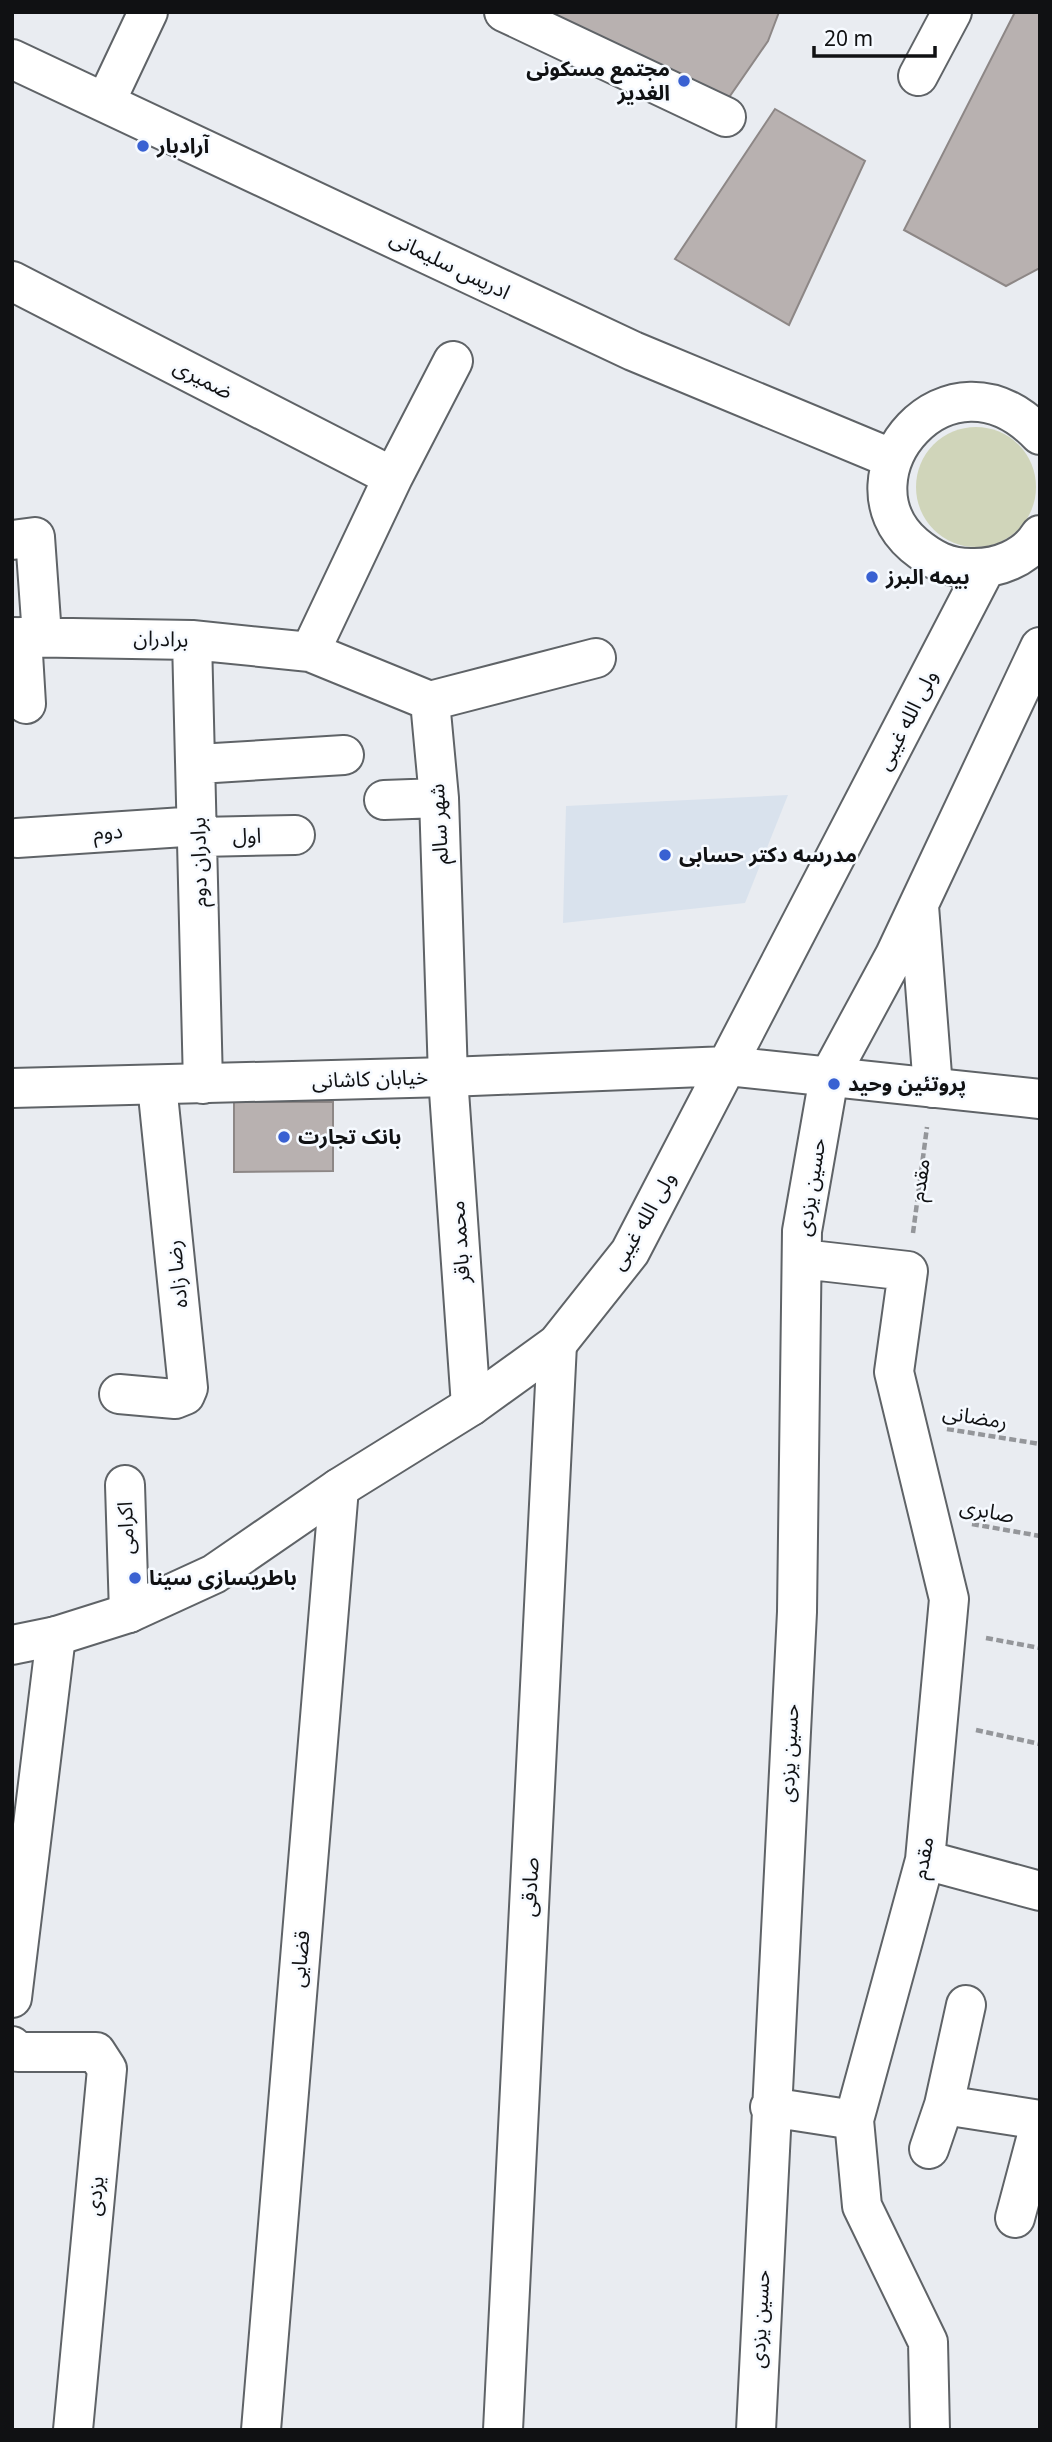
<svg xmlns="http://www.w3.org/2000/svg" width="1052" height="2442" font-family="'Noto Sans','Noto Sans Arabic',sans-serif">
<rect width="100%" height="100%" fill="#e9ecf1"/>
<!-- built -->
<path fill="#d9e2ed" d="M788 795 745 903 563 923 566 806Z"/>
<!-- green -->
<path fill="#d0d5ba" d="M916 487a60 60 0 1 1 120 0a60 60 0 1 1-120 0Z"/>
<!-- building -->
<path fill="#b8b1b0" stroke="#8d8786" stroke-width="2" d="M484 12H779L768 41 712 122Z
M1015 12H1040V268L1006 286 904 230Z
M775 109 865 161 789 325 675 259Z
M234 1102H333V1171L234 1172Z"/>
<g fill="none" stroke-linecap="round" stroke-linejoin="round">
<defs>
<path id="street" d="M504 12 726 117
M918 76 952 12
M106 101 148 12
M12 281 393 477
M12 540 35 537 42 636
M12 637 192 640 310 652 430 701 439 798 448 1077 471 1406
M22 637 26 704
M192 640 203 1084
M310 652 393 477 453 361
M430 701 596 658
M198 764 344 755
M384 800 439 798
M199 837 295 835
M17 838 199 826
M919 906 933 1088
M802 1259 908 1271 894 1372 949 1599 925 1860 854 2120 862 2206 928 2342 930 2430
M119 1394 175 1399 185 1395 188 1388 157 1085
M125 1485 129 1613
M925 1860 1040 1891
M12 1998 56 1636
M966 2005 944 2105 1040 2120
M12 2046 18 2052H96L107 2069 73 2430
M770 2107 854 2120
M929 2149 944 2105
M1015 2218 1040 2124
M261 2430 339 1488
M503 2430 557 1344
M756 2430 797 1612 802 1231 829 1077 895 955 1040 647"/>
<path id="secondary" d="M12 59 633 351 893 459
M1040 435C948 338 835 477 914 545 932 560 948 568 971 568 997 569 1026 558 1040 535
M12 1088 448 1077 728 1066 1040 1099
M12 1645 56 1636 129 1613 214 1574 339 1488 471 1406 557 1344 630 1252 985 569"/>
</defs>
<!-- street casing -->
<use href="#street" stroke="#5f6367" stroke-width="42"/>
<!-- secondary casing -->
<use href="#secondary" stroke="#5f6367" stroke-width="42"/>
<!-- path -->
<path stroke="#94969a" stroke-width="4.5" stroke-dasharray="7 3.5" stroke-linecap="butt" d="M913 1233 927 1127
M947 1429 1040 1444
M972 1524 1040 1536
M986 1638 1040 1648
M976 1730 1040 1744"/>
<!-- street -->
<use href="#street" stroke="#fff" stroke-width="38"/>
<!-- secondary -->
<use href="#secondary" stroke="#fff" stroke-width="38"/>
</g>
<!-- markers -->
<g fill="#3961d2" stroke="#f6faff" stroke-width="2.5">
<circle cx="684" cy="81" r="7"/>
<circle cx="143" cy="146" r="7"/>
<circle cx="872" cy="577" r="7"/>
<circle cx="665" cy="855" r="7"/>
<circle cx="834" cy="1084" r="7"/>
<circle cx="284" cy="1137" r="7"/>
<circle cx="135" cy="1578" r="7"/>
</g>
<g text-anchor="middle" stroke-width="5" stroke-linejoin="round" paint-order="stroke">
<!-- poi labels -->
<g font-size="21" font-weight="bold" fill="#101113" stroke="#f6faff" text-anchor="start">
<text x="670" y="76" text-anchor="end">مجتمع مسکونی<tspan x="670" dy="24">الغدیر</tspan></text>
<text x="157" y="153">آرادبار</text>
<text x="886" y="584">بیمه البرز</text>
<text x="679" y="862">مدرسه دکتر حسابی</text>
<text x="848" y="1091">پروتئین وحید</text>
<text x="298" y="1144">بانک تجارت</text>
<text x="149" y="1585">باطریسازی سینا</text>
</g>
<!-- street labels -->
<g font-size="21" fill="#101113" stroke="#f6faff">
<text transform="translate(450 265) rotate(26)" y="7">ادریس سلیمانی</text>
<text transform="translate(203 379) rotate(27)" y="7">ضمیری</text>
<text transform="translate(161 639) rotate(2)" y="7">برادران</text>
<text transform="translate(907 720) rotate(-63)" y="7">ولی الله غیبی</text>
<text transform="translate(439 824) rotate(-93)" y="7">شهر سالم</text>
<text transform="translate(108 832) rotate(-4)" y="7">دوم</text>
<text transform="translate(247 836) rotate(-1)" y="7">اول</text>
<text transform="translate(199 862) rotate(-91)" y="7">برادران دوم</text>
<text transform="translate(370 1079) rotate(-2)" y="7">خیابان کاشانی</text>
<text transform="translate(920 1180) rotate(-82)" y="7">مقدم</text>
<text transform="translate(811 1187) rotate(-81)" y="7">حسین یزدی</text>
<text transform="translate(643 1221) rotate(-60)" y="7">ولی الله غیبی</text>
<text transform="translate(460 1242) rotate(-94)" y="7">محمد باقر</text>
<text transform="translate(177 1274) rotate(-96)" y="7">رضا زاده</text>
<text transform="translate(975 1417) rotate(9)" y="7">رمضانی</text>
<text transform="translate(987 1511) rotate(10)" y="7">صابری</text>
<text transform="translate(126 1528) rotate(-92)" y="7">اکرامی</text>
<text transform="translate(789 1753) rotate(-87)" y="7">حسین یزدی</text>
<text transform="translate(923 1858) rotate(-80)" y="7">مقدم</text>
<text transform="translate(530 1887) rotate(-87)" y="7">صادقی</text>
<text transform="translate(300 1959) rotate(-85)" y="7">قضایی</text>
<text transform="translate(95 2196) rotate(-85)" y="7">یزدی</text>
<text transform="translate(760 2319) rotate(-87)" y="7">حسین یزدی</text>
</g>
</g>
<!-- border -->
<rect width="1052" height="2442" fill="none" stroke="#101113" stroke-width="28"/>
<!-- scale -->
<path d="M814 46v10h121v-10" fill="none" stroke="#101113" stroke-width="3.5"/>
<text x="824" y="46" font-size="21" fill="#101113" stroke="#f6faff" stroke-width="5" paint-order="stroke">20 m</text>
</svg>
